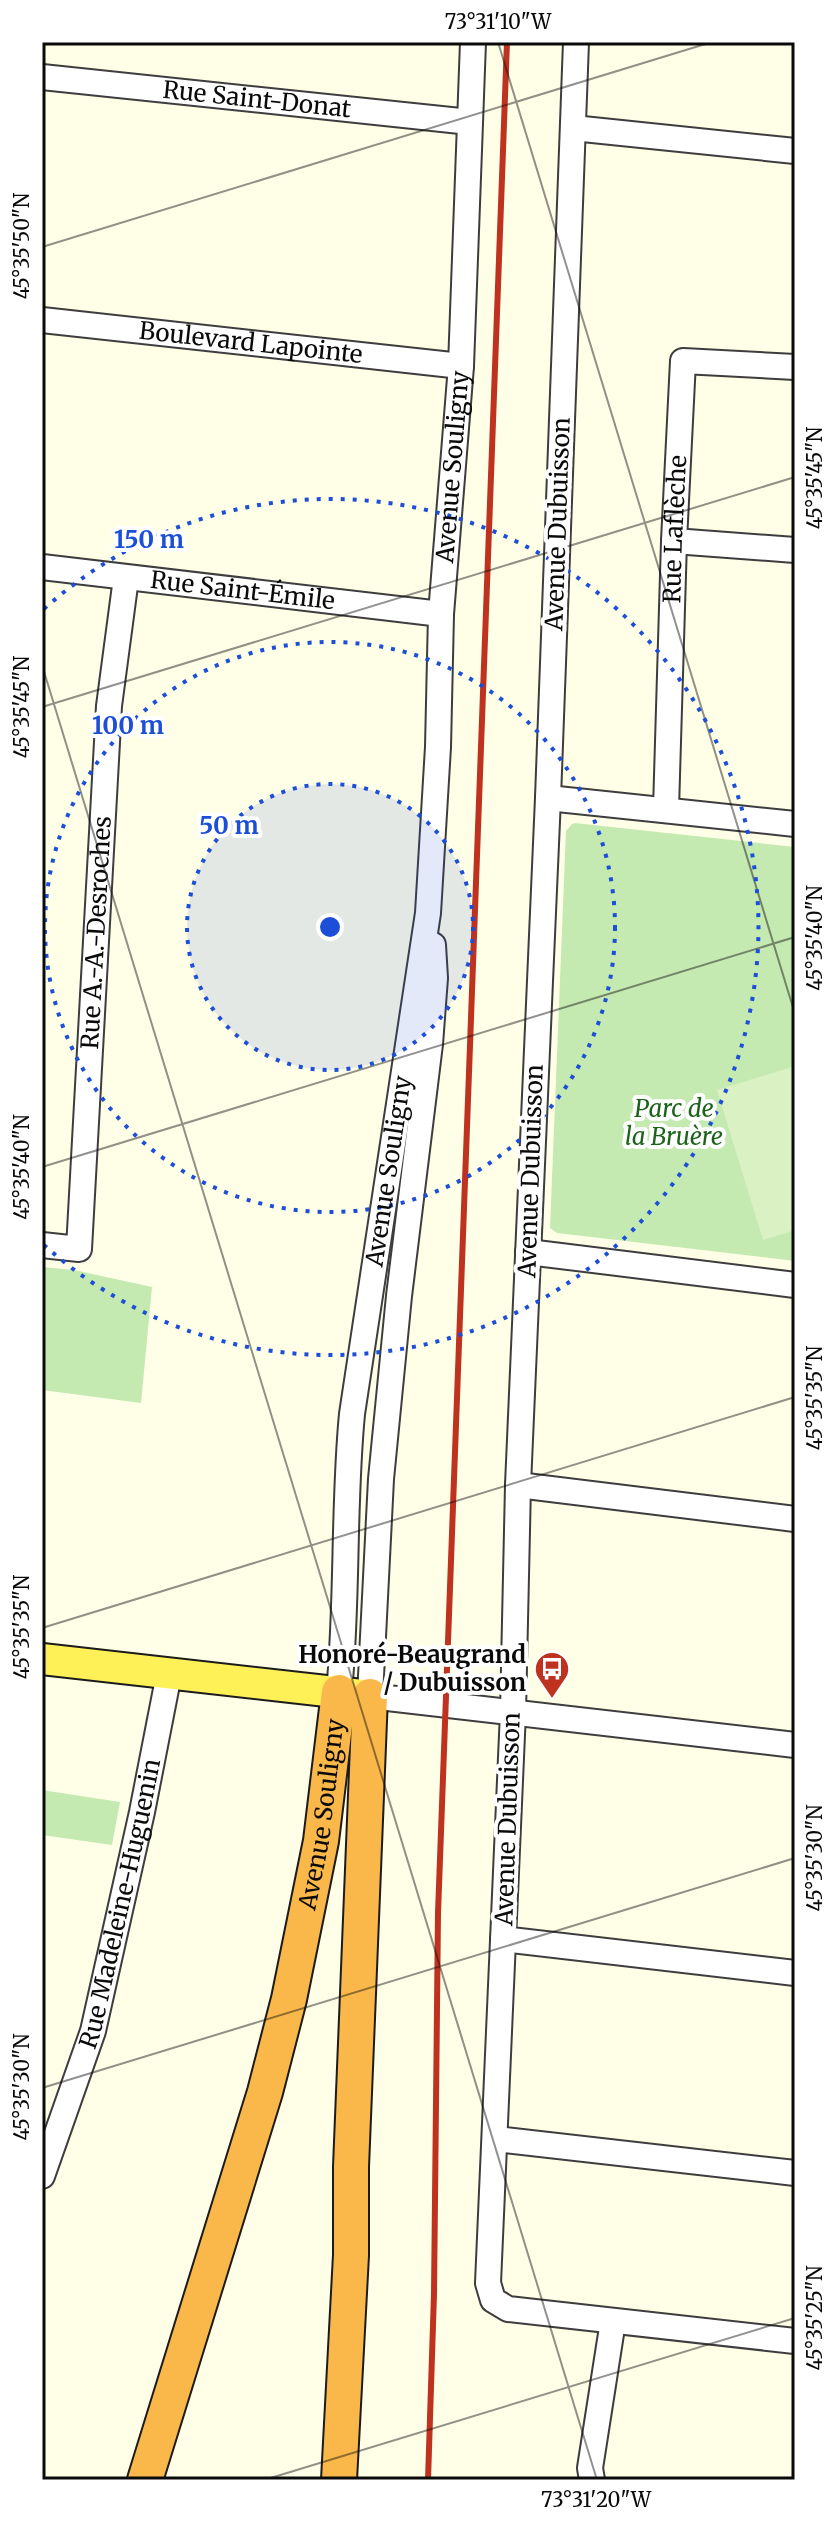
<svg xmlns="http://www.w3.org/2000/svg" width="837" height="2522" font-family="Merriweather,serif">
<rect width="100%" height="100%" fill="#fffee7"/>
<!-- green -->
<path fill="#c5eab1" d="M575 823 795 847V1261L557 1233 550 1228 566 831 572 824Z
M42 1267 74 1270 152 1287 141 1403 42 1390Z
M42 1790 120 1802 112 1845 42 1835Z"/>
<!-- pitch -->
<path fill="#d9f1c3" d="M795 1066V1230L763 1240 717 1090Z"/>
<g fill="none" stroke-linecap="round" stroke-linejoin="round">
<defs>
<g id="minor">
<path d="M576 42 548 798 518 1485 513 1712 488 2283 493 2300 508 2309 795 2341"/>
<path id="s1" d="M42 77 470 122"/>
<path d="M573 128 795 151"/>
<path id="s2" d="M42 320 461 366"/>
<path d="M674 541 795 550"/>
<path id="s3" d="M42 567 441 614"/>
<path d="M548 798 795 824"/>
<path id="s4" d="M666 809 674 541 683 361 795 367"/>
<path d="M433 945 435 978 430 1044 399 1296 381 1479 370 1696 795 1745"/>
<path id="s5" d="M42 1245 79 1249 109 706 126 578"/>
<path d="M528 1252 795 1285"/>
<path d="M518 1485 795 1519"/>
<path id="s6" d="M339 1692C348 1600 343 1507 352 1414L428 913 438 747 441 614 461 366 473 42"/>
<path d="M503 1939 795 1973"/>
<path d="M496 2139 795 2173"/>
<path id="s7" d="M42 2176 93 2031 142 1812 169 1674"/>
<path d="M592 2480 590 2468 613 2321"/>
</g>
<path id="major" d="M42 1659 362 1695"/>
<g id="highway">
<path id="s8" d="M145 2480 265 2092 289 1999 321 1841 339 1692"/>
<path d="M339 2480 351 2255V2167L370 1696"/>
</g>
</defs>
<!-- minor casing -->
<use href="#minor" stroke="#3d3d3d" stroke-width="28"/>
<!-- major casing -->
<use href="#major" stroke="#1b1b1b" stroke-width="34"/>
<!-- highway casing -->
<use href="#highway" stroke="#1b1b1b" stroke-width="38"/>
<!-- minor -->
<use href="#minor" stroke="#fff" stroke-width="24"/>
<!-- major -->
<use href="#major" stroke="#fef158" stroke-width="30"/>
<!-- highway -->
<use href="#highway" stroke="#fab84a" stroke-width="34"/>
<!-- rail -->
<path stroke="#be321f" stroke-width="6" d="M428 2480 434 2294 438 1913 507 42"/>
</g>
<!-- ticks -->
<path fill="none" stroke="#0a0a0a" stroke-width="2" stroke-opacity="0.45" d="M498 42 795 1014M42 247 712 42M42 665 597 2480M42 707 795 477M42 1167 795 937M42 1628 795 1397M42 2088 795 1858M264 2480 795 2318"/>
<!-- distance rings -->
<circle cx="330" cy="927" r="143" fill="#1d4ed8" fill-opacity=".12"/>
<g fill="none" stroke="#1d4ed8" stroke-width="4" stroke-dasharray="4 8">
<circle cx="330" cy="927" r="143"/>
<circle cx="330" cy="927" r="285"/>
<path d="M44 609A428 428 0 1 1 44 1245"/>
</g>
<!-- icons -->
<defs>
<symbol id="bus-pin" viewBox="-11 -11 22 30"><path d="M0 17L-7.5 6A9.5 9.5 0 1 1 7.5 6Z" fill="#be321f" stroke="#fff"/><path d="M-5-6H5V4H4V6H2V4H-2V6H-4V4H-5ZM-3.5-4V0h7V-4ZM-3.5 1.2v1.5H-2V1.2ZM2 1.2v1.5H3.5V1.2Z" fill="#fff"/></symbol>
</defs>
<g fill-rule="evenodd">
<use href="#bus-pin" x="532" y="1649" width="40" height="54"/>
</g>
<g text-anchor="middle" stroke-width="8" stroke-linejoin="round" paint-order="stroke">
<!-- street labels -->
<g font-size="24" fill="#0a0a0a" stroke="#fff">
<text dy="8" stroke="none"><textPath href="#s1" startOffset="216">Rue Saint-Donat</textPath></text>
<text dy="8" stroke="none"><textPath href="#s2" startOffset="210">Boulevard Lapointe</textPath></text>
<text dy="8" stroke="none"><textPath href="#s6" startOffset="1232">Avenue Souligny</textPath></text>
<text transform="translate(558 524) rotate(-88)" y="8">Avenue Dubuisson</text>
<text dy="8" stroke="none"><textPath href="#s4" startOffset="280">Rue Laflèche</textPath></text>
<text dy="8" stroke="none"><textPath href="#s3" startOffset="202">Rue Saint-Émile</textPath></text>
<text dy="8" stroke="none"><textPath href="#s5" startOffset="354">Rue A.-A.-Desroches</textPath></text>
<text dy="8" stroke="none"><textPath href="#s6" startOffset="524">Avenue Souligny</textPath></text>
<text transform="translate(531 1171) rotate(-88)" y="8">Avenue Dubuisson</text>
<text dy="8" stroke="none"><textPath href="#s8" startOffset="690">Avenue Souligny</textPath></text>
<text transform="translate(508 1819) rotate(-88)" y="8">Avenue Dubuisson</text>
<text dy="8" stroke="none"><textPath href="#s7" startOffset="284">Rue Madeleine-Huguenin</textPath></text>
</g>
<!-- park labels -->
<g font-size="24" font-style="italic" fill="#1c631a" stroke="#fff">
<text x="674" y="1117">Parc de<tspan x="674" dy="28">la Bruère</tspan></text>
</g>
<!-- poi labels -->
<g font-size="24" font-weight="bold" fill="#0a0a0a" stroke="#fff" text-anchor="end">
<text x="526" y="1663">Honoré-Beaugrand<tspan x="526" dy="28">/ Dubuisson</tspan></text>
</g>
</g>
<circle cx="330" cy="927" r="12" fill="#1d4ed8" stroke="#fff" stroke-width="4"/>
<g font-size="24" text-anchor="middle" font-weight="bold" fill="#1d4ed8" stroke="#fff" stroke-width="8" stroke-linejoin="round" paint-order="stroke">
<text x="149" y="548">150 m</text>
<text x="128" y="734">100 m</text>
<text x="229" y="834">50 m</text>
</g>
<!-- border -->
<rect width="837" height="2522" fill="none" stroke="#ffffff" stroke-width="88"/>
<rect x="44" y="44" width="749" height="2434" fill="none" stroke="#0a0a0a" stroke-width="3"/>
<g font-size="20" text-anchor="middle" fill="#0a0a0a">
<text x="498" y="29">73°31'10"W</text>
<text transform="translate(22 246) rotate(-90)" y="7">45°35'50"N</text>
<text transform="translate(815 478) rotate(-90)" y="7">45°35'45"N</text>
<text transform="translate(22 707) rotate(-90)" y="7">45°35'45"N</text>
<text transform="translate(815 938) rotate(-90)" y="7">45°35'40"N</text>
<text transform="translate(22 1167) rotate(-90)" y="7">45°35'40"N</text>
<text transform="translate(815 1398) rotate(-90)" y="7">45°35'35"N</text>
<text transform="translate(22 1627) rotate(-90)" y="7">45°35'35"N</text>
<text transform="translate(815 1858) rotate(-90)" y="7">45°35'30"N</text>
<text transform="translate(22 2087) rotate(-90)" y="7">45°35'30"N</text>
<text transform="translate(815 2318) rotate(-90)" y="7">45°35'25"N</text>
<text x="596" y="2507">73°31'20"W</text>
</g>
</svg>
